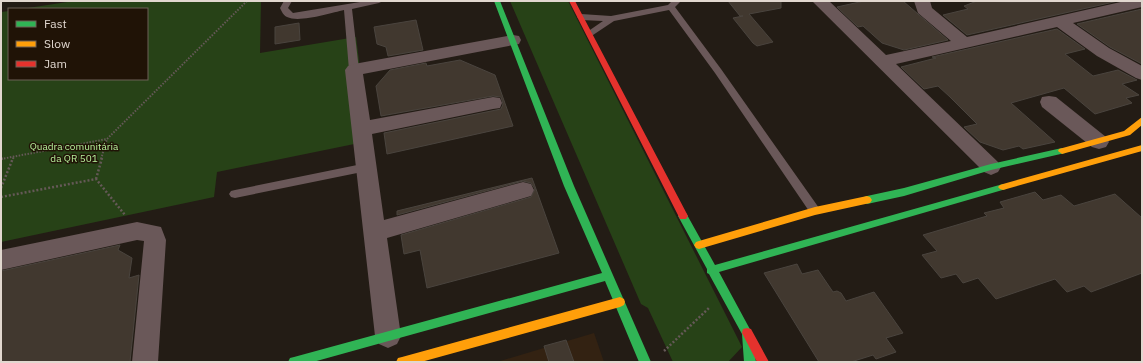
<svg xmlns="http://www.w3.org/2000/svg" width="1143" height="363" font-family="'IBM Plex Sans',sans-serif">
<rect width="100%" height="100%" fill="#231c15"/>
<!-- built -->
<path fill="#332212" d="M594 333 604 362H497Z"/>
<!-- green -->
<path fill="#274217" d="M74 1H261L260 53 356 37 369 141 217 172 214 197 1 242V12L9 11V79H147V9H21Z
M510 1H568L742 347 728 362H673L648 308 641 304Z"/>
<!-- building -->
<path fill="#41382f" stroke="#4a443e" d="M728 1H781V8L749 14 773 42 757 46 753 43 733 18 743 16H740Z
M864 1H903L948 40 904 50 882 43 863 26 858 27 837 7Z
M977 1 1010 2 1118 1 967 35 943 15 968 9 964 6Z
M1142 9V64L1110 47 1077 24Z
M416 20 423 50 388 56 386 47 377 44 374 27Z
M299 23 300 40 275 44V27Z
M1057 29 1085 49 1065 54 1093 76 1118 70 1137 80 1122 84 1139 95 1126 98 1132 103 1095 114 1064 88 1011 103 1055 142 1023 149 1019 146 1003 150 980 142 964 127 977 124 950 97 938 86 924 89 901 67 936 58 932 57Z
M460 60 495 75 513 126 387 154 384 133 501 109 503 104 501 97 493 96 381 116 376 86 390 70 426 63 427 66Z
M532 178 559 253 427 288 420 250 404 254 401 235 531 197 535 189 531 183 523 181 397 215V211Z
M1035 192 1043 200 1061 195 1074 206 1115 194 1142 218V273L1091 292 1084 286 1067 292 1055 279 996 299 978 278 963 283 956 274 941 278 922 255 937 251 923 235 987 216 984 213 1004 208 1000 202Z
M120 245 118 250 132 258 129 278 139 275 130 362H1V271Z
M797 264 802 274 818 270 833 292 837 291 841 293 846 301 874 292 903 333 886 338 896 352 876 359 873 355 851 362H819L764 273Z
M566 340 574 362H549L544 346Z"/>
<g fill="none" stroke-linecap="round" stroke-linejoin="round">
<!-- path-far1 -->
<path stroke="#655957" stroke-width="2" stroke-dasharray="1.5 1.5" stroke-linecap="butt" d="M1 159 107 139
M13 159 14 156
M101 159 107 139 247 1"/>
<!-- path -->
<path stroke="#655957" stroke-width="2.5" stroke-dasharray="2 2" stroke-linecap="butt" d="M1 159 4 158
M96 179 102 158
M1 188 13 158
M1 197 96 179 125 215
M664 351 710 307"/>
<!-- lane -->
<path fill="#6a5859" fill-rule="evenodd" d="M284 1H292L288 8 293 13 366 1H383L379 3 352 9 359 70 357 72 354 73 349 70 344 10C331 13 299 23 287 17 283 15 282 12 280 8Z
M672 1H681L675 7 721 69 819 208 821 211 819 214H811L715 73 669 10 614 21 590 37 587 36V32L603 21 581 20 577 17 581 14 611 16 668 5Z
M367 163 372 167 367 171 235 198 231 197 229 194 231 191 235 190Z"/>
<!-- street -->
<path fill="#6a5859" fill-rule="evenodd" d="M812 1H829L886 55 951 41 918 13 914 1H930L932 8 967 37 1125 1H1142V7L1073 23 1109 48 1142 66V80L1136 78 1097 56 1057 27 896 64 998 162 1001 167 998 172 991 175 984 172Z
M513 35 519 36 521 40 519 44 363 74 370 120 493 97 500 98 502 103 500 108 493 109 372 134 384 220 523 182 531 184 534 190 531 196 387 238 401 336 397 344 388 348 379 344 375 336 345 70 348 66 354 64Z
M1049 96 1056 97 1106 137 1109 142 1106 147 1099 149 1092 147 1042 107 1040 102 1042 97Z
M137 222 161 227 166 240 158 362H132L144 241 137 240 1 270V250Z"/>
<!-- fast -->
<path fill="#30b455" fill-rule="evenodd" d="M494 1H500L574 186 651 362H639L605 281 313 362H288L290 358 294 357 602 273 564 186Z
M1062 148 1065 149 1066 151 1065 153 991 170 904 196 867 204 864 203 862 200 864 197 867 196 904 188 991 164Z
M1003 184 1006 185 1008 187 1006 189 719 272 752 333 756 362H744L742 334 709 274 707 273V269L678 216 680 213H686L715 265Z"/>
<!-- slow -->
<path fill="#ff9f0a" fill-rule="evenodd" d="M1142 117V125L1130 135 1062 154 1058 151 1059 149 1124 131Z
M1142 145V151L1003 190 1000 189 998 187 1000 185 1003 184Z
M867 196 870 197 872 200 870 203 815 215 699 249 696 248 694 245 696 242 699 241 815 207Z
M620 297 624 299 625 302 624 305 620 307 421 362H396L398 358 402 357Z"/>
<!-- jam -->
<path fill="#e5322d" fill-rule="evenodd" d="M569 1H575L688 216 686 219H680Z
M747 328 751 329 769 362H757L742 333 743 329Z"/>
</g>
<g text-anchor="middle" stroke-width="3" stroke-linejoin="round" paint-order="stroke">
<!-- park labels -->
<g font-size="10" fill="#b7f19c" stroke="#201306">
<text x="74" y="150">Quadra comunitária<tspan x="74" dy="12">da QR 501</tspan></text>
</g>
</g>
<!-- border -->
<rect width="1143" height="363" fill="none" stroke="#e1d7cf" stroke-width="4"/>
<!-- legend -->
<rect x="8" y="8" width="140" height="72" fill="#201306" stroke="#6d6156"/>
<rect x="16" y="21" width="20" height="6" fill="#30b455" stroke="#6d6156"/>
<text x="44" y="28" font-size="12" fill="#e1d7cf">Fast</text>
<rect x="16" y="41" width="20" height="6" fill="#ff9f0a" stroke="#6d6156"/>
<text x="44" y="48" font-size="12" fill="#e1d7cf">Slow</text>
<rect x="16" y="61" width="20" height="6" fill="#e5322d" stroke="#6d6156"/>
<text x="44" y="68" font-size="12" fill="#e1d7cf">Jam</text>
</svg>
